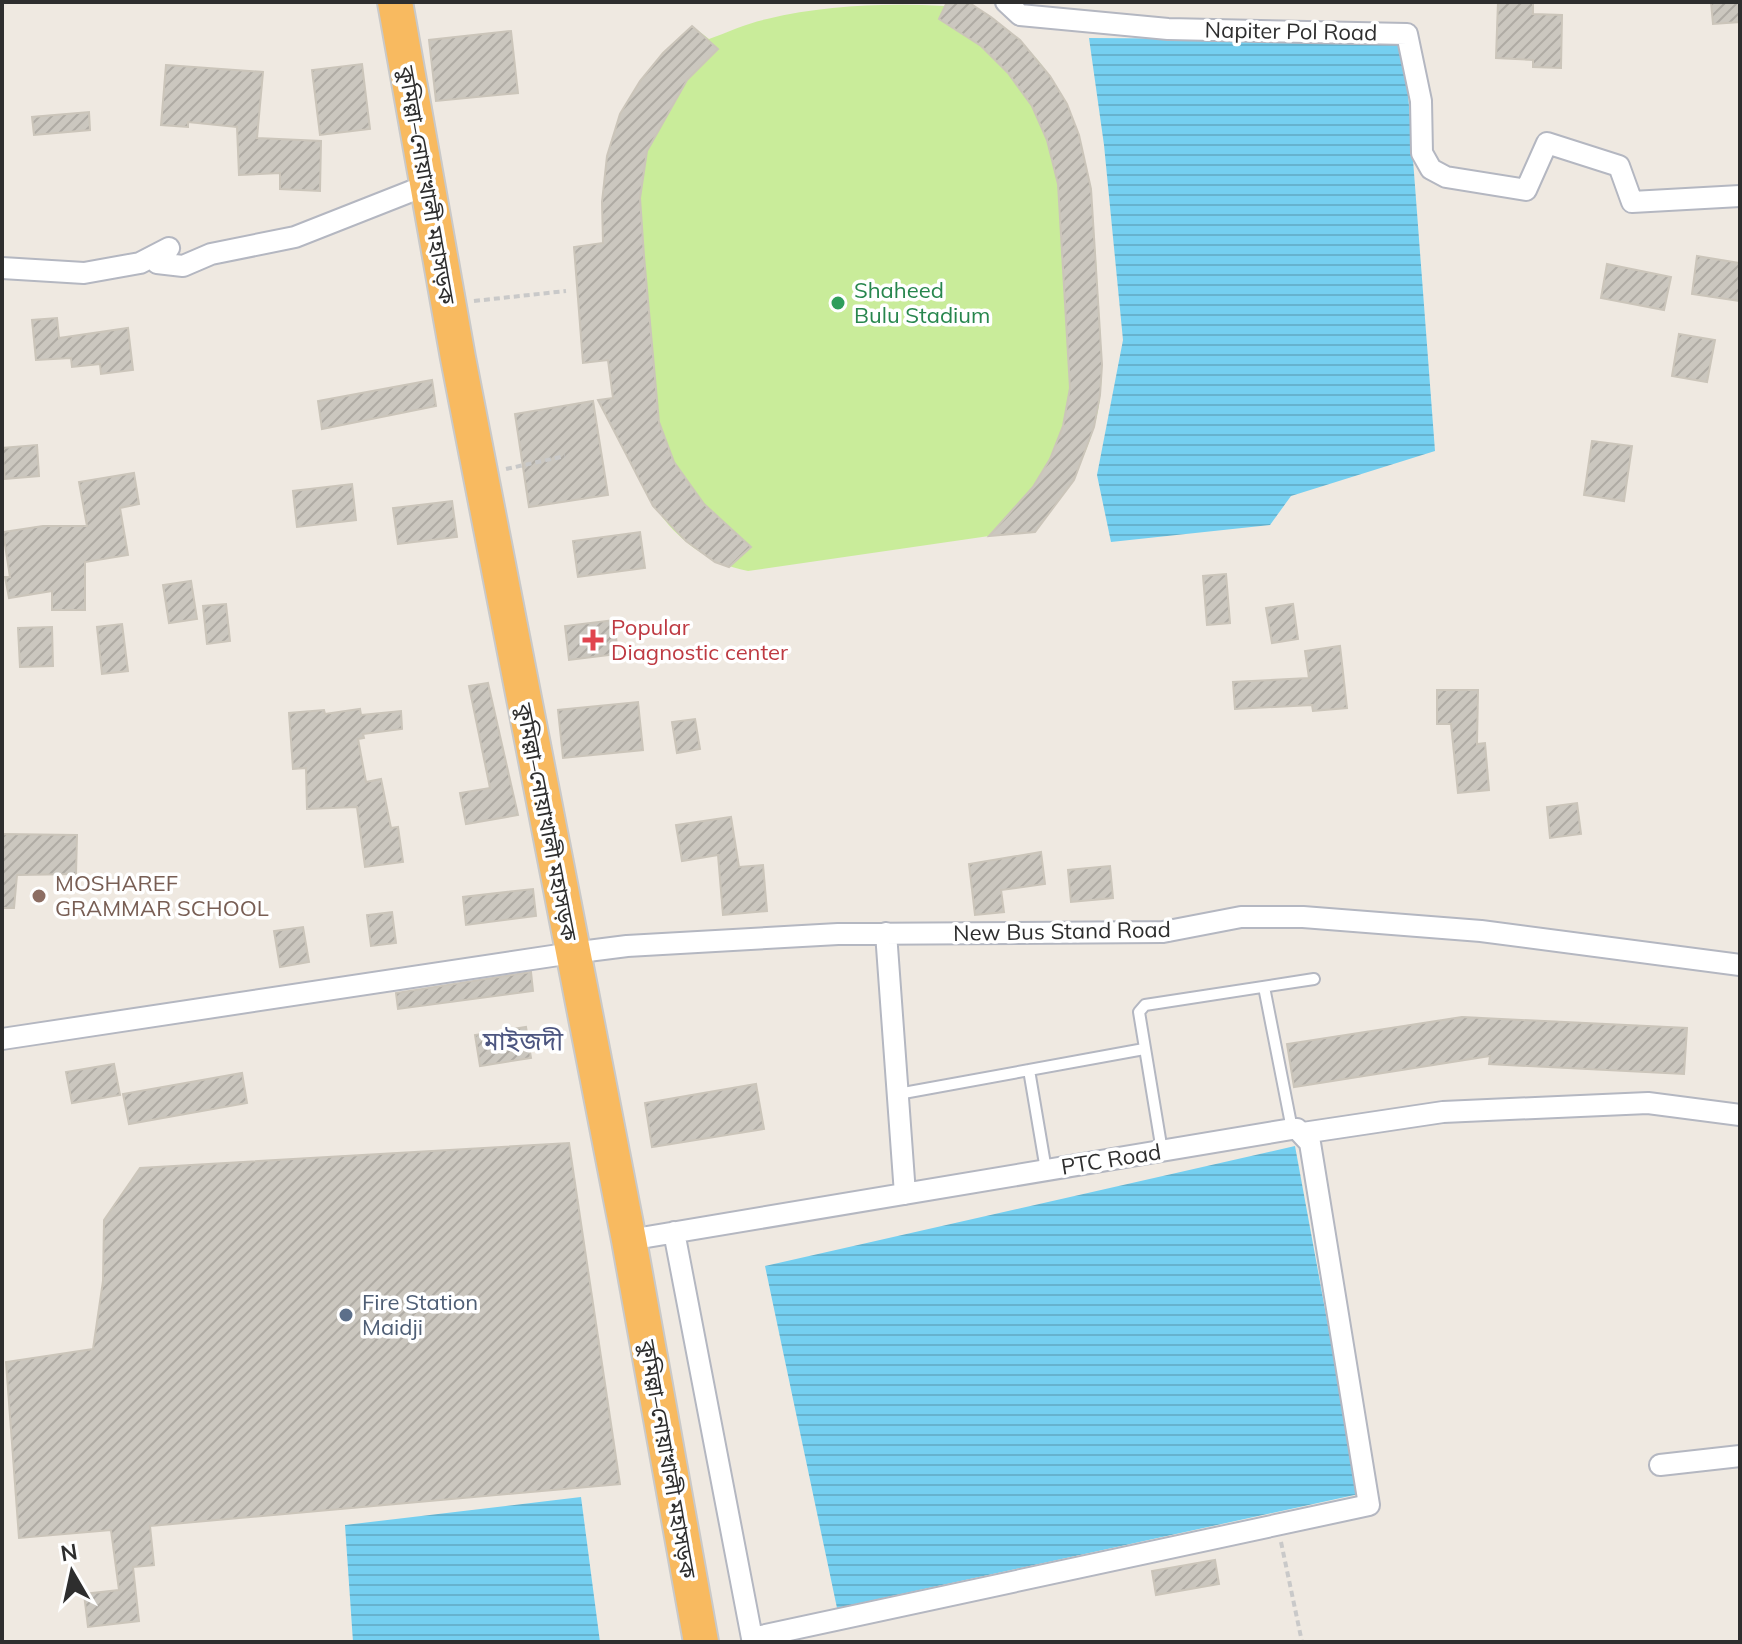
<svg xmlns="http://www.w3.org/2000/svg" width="1742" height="1644" font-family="Mulish,'Noto Sans Bengali',sans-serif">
<defs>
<pattern id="water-rules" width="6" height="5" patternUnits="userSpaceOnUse" patternTransform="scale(2)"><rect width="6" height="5" fill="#75cff0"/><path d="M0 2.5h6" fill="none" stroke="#66b2ce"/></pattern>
<pattern id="building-hatch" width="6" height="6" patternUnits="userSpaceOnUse" patternTransform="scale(2)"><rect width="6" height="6" fill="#cbc7bf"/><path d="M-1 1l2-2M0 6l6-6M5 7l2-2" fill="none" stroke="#afaba4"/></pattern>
</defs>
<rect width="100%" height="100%" fill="#efe9e1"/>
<!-- pitch -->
<path fill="#c9ec9a" d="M948 2C977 2 988 15 1010 33 1093 101 1092 197 1098 294 1100 338 1107 384 1094 427 1082 469 1061 498 1035 532L989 536 748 571C651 552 617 446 608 360L583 363 574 247 603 243C601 141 617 96 692 26L709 39C728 32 747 23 767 19 825 5 885 3 945 6Z"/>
<!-- water -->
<path fill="url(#water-rules)" d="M1089 38 1404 40 1435 451 1291 496 1270 525 1111 542 1097 475 1123 340 1104 145Z
M1295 1146 1359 1494 837 1608 765 1266Z
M581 1497 600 1642H353L345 1525Z"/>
<!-- building -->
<path fill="url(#building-hatch)" stroke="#cbc5ba" stroke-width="2" d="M947 2H968L991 17 1020 40 1050 76 1067 104 1079 135 1091 189 1102 365 1100 395 1094 427 1074 480 1035 532 989 536 1033 487 1050 459 1063 426 1070 388 1058 184 1047 140 1032 106 1008 73 981 46 939 19Z
M1498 2H1533V14L1562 15 1561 68 1533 67V60L1496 58Z
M1711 2H1740V22L1713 24Z
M692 26 718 49 687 80 647 151 640 198 644 256 659 422 674 462 704 504 751 547 729 567 715 562 686 541 653 506 598 400 613 398 608 360 583 363 574 247 603 243 602 202 607 156 620 114 640 81 663 53Z
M511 31 518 93 436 101 429 40Z
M362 64 370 129 320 135 312 70Z
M166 65 263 72 257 138 321 141 320 191 280 189V173L239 175 237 127 188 122V127L161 125Z
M89 112 90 130 34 135 32 117Z
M1697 256 1740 263V301L1692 294Z
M1607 264 1671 277 1664 310 1601 298Z
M57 318 59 338 128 328 133 370 101 374 100 364 72 367 71 358 36 360 32 320Z
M1679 334 1715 340 1707 382 1672 376Z
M432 380 436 406 322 429 318 401Z
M593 401 608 495 529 507 515 414Z
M1592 441 1632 446 1624 501 1584 495Z
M37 445 39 476 5 479 2 448Z
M134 473 139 504 120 508 128 555 85 562V610H52V591L9 598 5 577H10L3 532 43 526H87L79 482Z
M352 484 356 520 297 527 293 491Z
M452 501 457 537 398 544 393 508Z
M640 532 645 568 578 577 573 541Z
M1226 574 1230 623 1207 625 1203 576Z
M191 581 197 619 169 623 163 585Z
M226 604 230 641 207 644 203 606Z
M1293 604 1298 639 1272 643 1266 608Z
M614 620 618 654 569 660 565 626Z
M122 624 128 671 102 674 97 627Z
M52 627 53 666 20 667 18 628Z
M1340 646 1347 708 1313 711 1312 705 1235 709 1233 682 1309 678 1305 651Z
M488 683 518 815 466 824 460 793 490 788 469 686Z
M1437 690H1478L1477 744 1485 743 1489 790 1458 793 1451 724H1437Z
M638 702 643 750 563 758 558 710Z
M360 709 361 715 401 711 402 729 363 734 364 738 358 739 366 782 381 779 391 828 398 827 403 862 365 867 357 807 307 809 306 768 293 769 289 713 324 710 325 714Z
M695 719 700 749 677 753 672 722Z
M1577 803 1581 834 1550 838 1547 807Z
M731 817 739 867 763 865 767 911 723 915 718 855 682 861 676 825Z
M2 834 77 835 76 874 17 875 14 908H2Z
M1041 852 1045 884 1001 890 1004 912 975 915 969 864Z
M1110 866 1113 898 1071 902 1068 870Z
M533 889 536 916 466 925 463 897Z
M392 912 396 943 371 946 367 915Z
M303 927 309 962 280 967 274 931Z
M531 972 533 991 398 1009 396 993Z
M1462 1017 1687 1028 1684 1074 1489 1064 1490 1056 1294 1087 1287 1044Z
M526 1027 531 1058 480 1066 475 1035Z
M114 1064 120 1095 72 1103 66 1072Z
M242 1073 247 1103 129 1124 123 1094Z
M756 1084 764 1129 652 1147 645 1103Z
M569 1143 620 1484 150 1526 154 1565 133 1567 139 1621 88 1627 84 1594 119 1590 111 1530 19 1538 6 1362 93 1349 103 1281 104 1220 140 1168Z
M1215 1560 1219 1584 1156 1595 1152 1571Z"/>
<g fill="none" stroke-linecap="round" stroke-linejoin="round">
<defs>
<path id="service" d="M1264 987 1292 1129
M1029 1070 1046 1170
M898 1094 1144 1049
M1162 1151 1139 1012 1145 1005 1314 979"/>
<path id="minor" d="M1006 2 1020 15 1168 29 1407 34 1421 101 1422 153 1431 169 1446 177 1526 190 1547 143 1619 166 1632 202 1740 196
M2 268 84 273 140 263 169 248 157 263 183 266 211 254 295 237 427 185
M886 933 905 1194
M2 1039 572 953 627 946 838 934 1163 932 1241 917H1303L1481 931 1740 965
M1303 1133 1443 1112 1648 1103 1740 1115
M629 1240 1292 1129H1297L1310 1143 1369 1505 752 1638 674 1232
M1660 1465 1740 1456"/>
<path id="trunk" d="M395 2 458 358 629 1240 701 1642"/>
</defs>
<!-- service casing -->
<use href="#service" stroke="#b4b7c1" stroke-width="14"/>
<!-- minor casing -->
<use href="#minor" stroke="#b4b7c1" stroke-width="24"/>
<!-- trunk casing -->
<use href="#trunk" stroke="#c9c9c9" stroke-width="38"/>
<!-- path -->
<path stroke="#c9c9c9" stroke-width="4" stroke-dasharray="6 4" stroke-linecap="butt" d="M474 301 566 291
M506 469 565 456
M1281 1542 1302 1642"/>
<!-- service -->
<use href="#service" stroke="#fff" stroke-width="10"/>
<!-- minor -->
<use href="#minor" stroke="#fff" stroke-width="20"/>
<!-- trunk -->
<use href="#trunk" stroke="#f8ba60" stroke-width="34"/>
</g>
<!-- markers -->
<circle fill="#2e9e5b" stroke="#fff" stroke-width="3" cx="838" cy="303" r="8"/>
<path fill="#e0444e" stroke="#fff" stroke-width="3" d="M589 628h8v8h8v8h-8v8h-8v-8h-8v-8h8z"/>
<circle fill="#8d6e63" stroke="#fff" stroke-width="3" cx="39" cy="896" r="8"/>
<circle fill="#5c6f8a" stroke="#fff" stroke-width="3" cx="346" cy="1315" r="8"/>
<g text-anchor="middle" stroke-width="7" stroke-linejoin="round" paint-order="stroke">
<!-- street labels -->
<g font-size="22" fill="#2e2e2e" stroke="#fff">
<text transform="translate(1291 31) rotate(1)" y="8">Napiter Pol Road</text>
<text transform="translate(427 185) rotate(80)" y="8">কুমিল্লা–নোয়াখালী মহাসড়ক</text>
<text transform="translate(547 822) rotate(79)" y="8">কুমিল্লা–নোয়াখালী মহাসড়ক</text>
<text transform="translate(1062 931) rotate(-1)" y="8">New Bus Stand Road</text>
<text transform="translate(1111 1159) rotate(-9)" y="8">PTC Road</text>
<text transform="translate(668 1459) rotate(80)" y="8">কুমিল্লা–নোয়াখালী মহাসড়ক</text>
</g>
<!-- leisure labels -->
<g font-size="22" fill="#27864d" stroke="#fff" text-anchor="start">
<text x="854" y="298">Shaheed<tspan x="854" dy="25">Bulu Stadium</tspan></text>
</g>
<!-- health labels -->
<g font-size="22" fill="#be3a42" stroke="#fff" text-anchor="start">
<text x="611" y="635">Popular<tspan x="611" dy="25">Diagnostic center</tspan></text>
</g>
<!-- education labels -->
<g font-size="22" fill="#785e54" stroke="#fff" text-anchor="start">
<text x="55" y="891">MOSHAREF<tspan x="55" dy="25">GRAMMAR SCHOOL</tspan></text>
</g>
<!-- service labels -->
<g font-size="22" fill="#4e5e75" stroke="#fff" text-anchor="start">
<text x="362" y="1310">Fire Station<tspan x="362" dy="25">Maidji</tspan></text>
</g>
<!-- quarter labels -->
<g font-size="26" fill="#4d5680" stroke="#fff">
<text x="523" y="1050">মাইজদী</text>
</g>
</g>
<!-- border -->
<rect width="1742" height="1644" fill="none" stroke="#2e2e2e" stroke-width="8"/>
<!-- north arrow -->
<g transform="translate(72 1572) rotate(351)" stroke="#ffffff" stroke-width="6" paint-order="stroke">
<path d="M0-6L14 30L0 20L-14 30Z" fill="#2e2e2e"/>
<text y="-12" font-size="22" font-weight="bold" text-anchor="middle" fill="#2e2e2e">N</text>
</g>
</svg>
